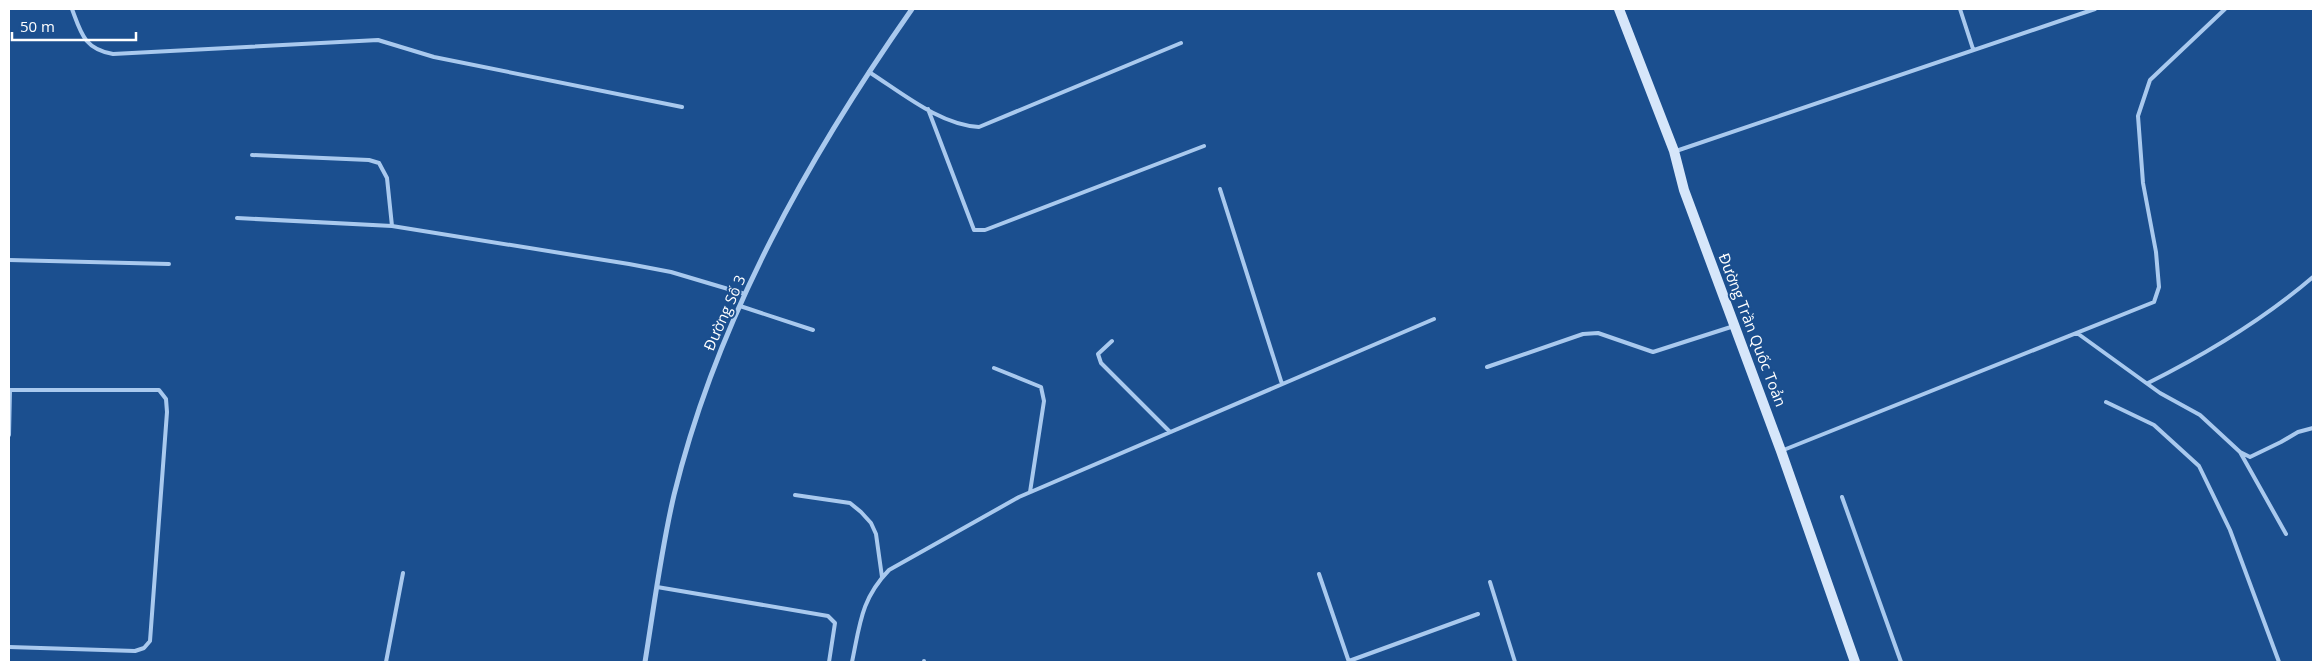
<svg xmlns="http://www.w3.org/2000/svg" width="2322" height="671" font-family="'Open Sans',sans-serif">
<rect width="100%" height="100%" fill="#1b4f8f"/>
<g fill="none" stroke-linecap="round" stroke-linejoin="round">
<!-- lane -->
<path stroke="#a9c9ee" stroke-width="4" d="M72 9C81 33 84 49 113 54L378 40 434 57 682 107
M1960 9 1973 49
M869 72C902 93 940 125 979 127L1181 43
M928 109 974 230H985L1204 146
M1676 151 2095 9
M252 155 369 160 379 163 387 178 392 226
M1220 189 1282 384
M237 218 392 226 629 264 671 272 745 294
M9 260 169 264
M740 306 813 330
M2077 333 2160 393 2200 415 2240 452 2286 534
M1112 341 1098 354 1101 363 1170 432
M1487 367 1583 334 1598 333 1653 352 1734 326
M994 368 1041 387 1044 401 1030 492
M2148 383C2206 354 2264 319 2313 277
M9 390H159L166 399 167 412 150 641 144 648 135 651 9 647
M2106 402 2154 425 2199 466 2230 530 2279 662
M9 435 10 390
M1781 451 2154 302 2159 287 2156 252 2143 183 2138 116 2150 80 2225 9
M2240 452 2250 457 2281 442 2298 432 2313 428
M795 495 850 503 861 512 871 523 876 534 882 577
M1842 497 1901 662
M1319 574 1349 662
M1490 582 1515 662
M657 587 828 616 835 623 829 662
M924 661V662
M1349 661 1478 614
M386 662 403 573
M852 662C860 624 861 599 889 570L1019 497 1434 319"/>
<!-- street -->
<path stroke="#a9c9ee" stroke-width="5" d="M645 662C654 607 661 550 674 495 717 319 809 156 912 9"/>
<!-- secondary -->
<path stroke="#d6e6fa" stroke-width="10" d="M1619 9 1674 151 1684 190 1781 451 1855 662"/>
</g>
<g text-anchor="middle" stroke-width="4" stroke-linejoin="round" paint-order="stroke">
<!-- street labels -->
<g font-size="15" fill="#fff" stroke="#1b4f8f">
<text transform="translate(725 313) rotate(-66)" y="5">Đường Số 3</text>
<text transform="translate(1752 330) rotate(69)" y="5">Đường Trần Quốc Toản</text>
</g>
</g>
<!-- border -->
<rect width="2322" height="671" fill="none" stroke="#ffffff" stroke-width="20"/>
<!-- scale -->
<path d="M12 32v8h124v-8" fill="none" stroke="#ffffff" stroke-width="2.5"/>
<text x="20" y="32" font-size="15" fill="#ffffff" stroke="#1b4f8f" stroke-width="4" paint-order="stroke">50 m</text>
</svg>
